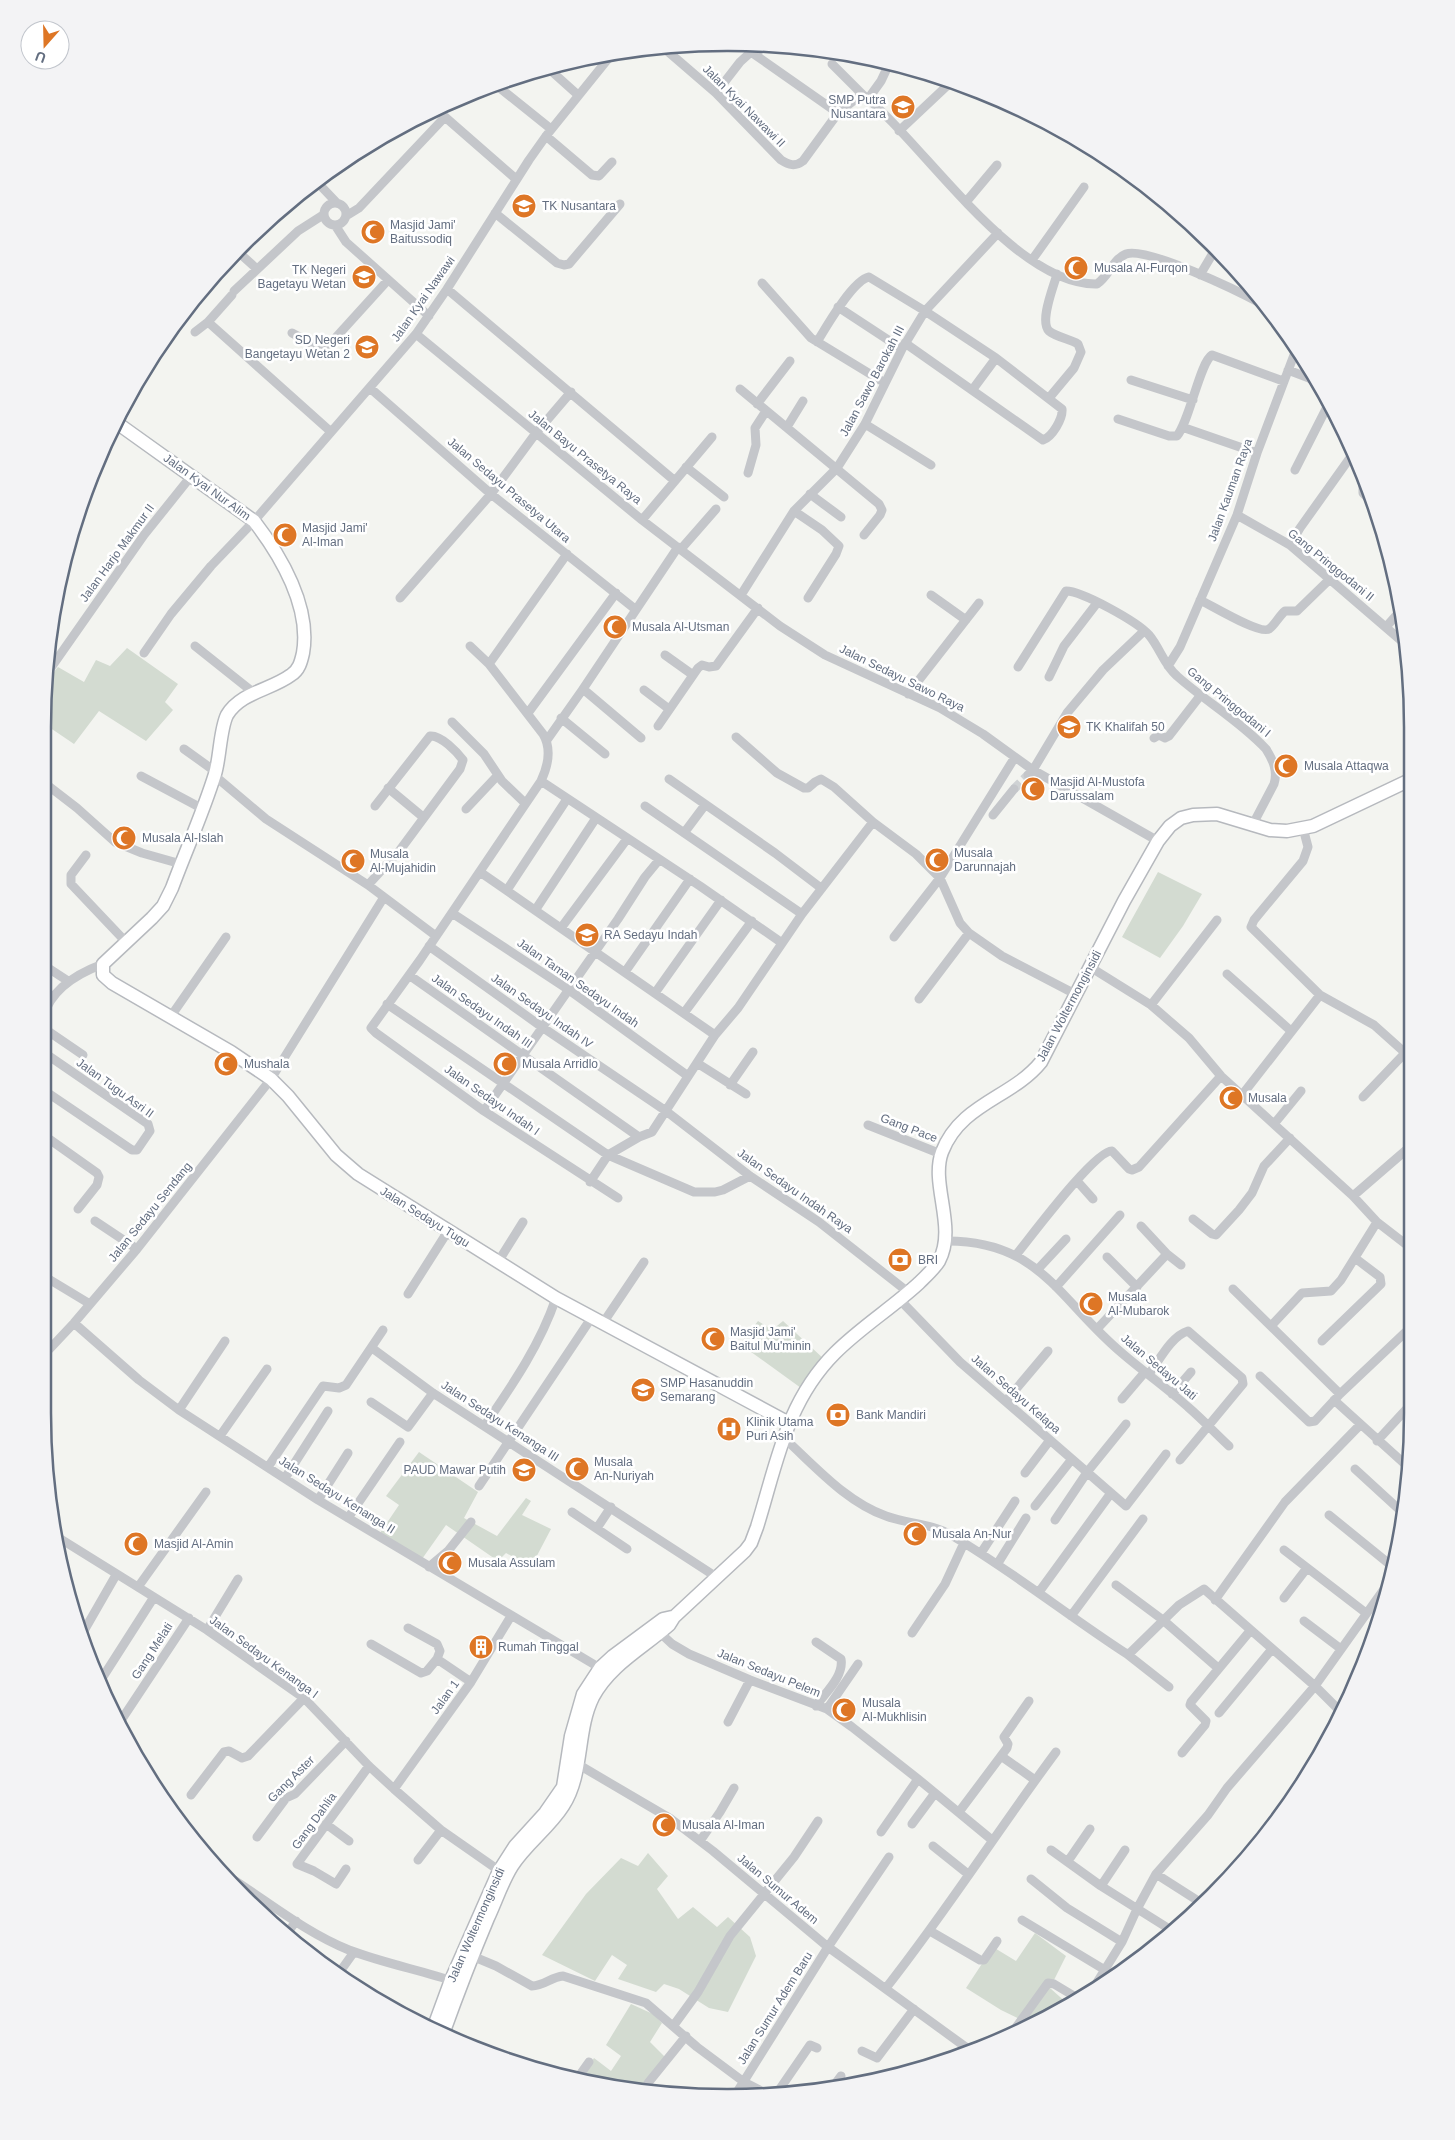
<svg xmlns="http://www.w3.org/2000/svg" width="1455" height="2140" font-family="Arial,sans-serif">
<rect width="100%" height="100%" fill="#f3f4f0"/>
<!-- green -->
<path fill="#d3dbd1" d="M127 648 178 684 165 702 173 710 146 741 99 711 74 744 43 723 47 680 58 667 84 682 96 660 110 666Z
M1158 872 1202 894 1183 926 1160 958 1122 937Z
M758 1321 772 1330 783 1321 825 1360 801 1388 740 1344Z
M419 1452 478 1492 464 1518 497 1536 526 1498 531 1501 522 1515 551 1529 531 1567 506 1553 498 1561 446 1525 422 1559 380 1533 399 1505 386 1496Z
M648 1853 668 1876 657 1889 678 1919 693 1907 717 1927 728 1917 750 1937 756 1956 728 2012 709 2008 679 1989 664 1984 656 1992 618 1979 627 1965 612 1955 595 1981 542 1955 586 1894 621 1858 638 1866Z
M1035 1933 1066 1956 1050 1988 1069 2005 1025 2029 1028 2023 1001 2010 966 1988 993 1947 1016 1961Z
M631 2004 653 2014 662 2023 650 2042 666 2058 641 2092 631 2090 615 2080 610 2084 582 2077 594 2058 611 2071 621 2056 606 2045Z"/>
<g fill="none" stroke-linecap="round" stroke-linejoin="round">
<!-- street-tunnel -->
<path stroke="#cfd2d4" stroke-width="9" stroke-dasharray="9 4.5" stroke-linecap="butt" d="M1014 789 1028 775"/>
<defs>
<path id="secondary" d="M117 423 254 521C281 556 311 607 303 653 301 662 299 670 291 675 271 690 241 692 227 715 220 729 220 758 215 774 203 813 186 850 172 888L163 906 152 918 103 964V975L112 983 231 1052 271 1079 288 1096 336 1155 358 1174 556 1298 789 1423
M433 2029 451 1980 499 1871 515 1846 545 1813 563 1787 571 1736 583 1694 600 1668 613 1656 663 1619 672 1617
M443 2034C457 1995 472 1956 488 1918 496 1901 502 1882 512 1866 526 1844 549 1828 563 1806 584 1774 576 1731 593 1697 610 1665 643 1648 669 1625L674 1617 745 1551 751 1543 757 1527C777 1463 786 1402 835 1353 861 1327 892 1308 919 1283 926 1276 934 1269 939 1261 957 1227 930 1184 942 1152 961 1103 1012 1098 1041 1062L1124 901 1158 841 1170 826 1181 818 1193 815 1217 814 1270 830 1287 831 1313 826 1412 779"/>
</defs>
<!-- secondary casing -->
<use href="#secondary" stroke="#b6b9be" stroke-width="15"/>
<!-- street -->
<path stroke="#c4c6ca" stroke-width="9" d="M665 49 716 93 781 160C789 165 795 167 803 161L838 113 862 94C923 142 1014 286 1097 284 1109 276 1113 259 1126 254 1146 246 1240 292 1262 304
M755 53 764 46
M832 64 862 94
M549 69 578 95
M496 85 551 129
M716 93 740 62 751 52 838 113
M868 99 881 81 889 64
M437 110 516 179
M899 131 950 83
M546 136 592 175 599 176 612 162
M317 182 336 202
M966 202 997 165
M324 214a11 11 0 1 1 22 0a11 11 0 1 1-22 0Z
M495 213 557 263 564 265 569 264 620 204
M346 216 359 208 444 118
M335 225 346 242 429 316
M237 251 257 269
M1032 260 1084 187
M1200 275 1216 248
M762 283 811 338 885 383
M447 289 675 481
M234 291 298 231 323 215
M838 307 902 349
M208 322 330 431
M195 332 208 322 232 295
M292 333 318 347 329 345 388 280
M416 334 642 520 780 626 825 655 940 708 983 734 1033 770 1158 841
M817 342C826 327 853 280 869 277L925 311 996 358 1062 409C1063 419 1052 437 1043 440L905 343
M1288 370 1309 378 1318 384
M1131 380 1193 400
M370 388 491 494 635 609
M740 389 879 504 882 510 880 515 864 535
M973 389 996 358
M1049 398 1074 368 1081 352 1078 344C1070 339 1056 337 1049 331 1039 321 1054 286 1057 274
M757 404 790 361
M1118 419 1169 436H1177C1190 420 1200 362 1212 355L1283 381
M865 424 931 465
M787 427 803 401
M1182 427 1257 453
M686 467 724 497
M1295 470 1329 403
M748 473 756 445 755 428 766 411
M1363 486V493L1366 496
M810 494 841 517
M794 511 822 530 839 546 836 554 808 598
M1237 515 1290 545 1404 643
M642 520 712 437
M1290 545 1300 528 1352 455
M681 549 716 509
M741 595 794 511 837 468 865 424 902 349 925 311 998 233
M931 595 966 620
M400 598 491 494 536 433 571 392
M1200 600C1211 605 1260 635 1269 629 1275 625 1279 616 1285 611H1297L1331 578
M1386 627 1401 610
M195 646 254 693
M470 646 489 664 543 734C552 749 548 766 541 781L420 960 371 1028 376 1033 484 1111 618 1198
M144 653 171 614 211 566 254 521 416 334 447 289 529 160 546 136 612 54
M665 655 693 675
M489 664 567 554
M1168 666 1180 647 1237 515 1257 453 1297 347
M1018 667 1066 591C1082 591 1138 622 1149 635 1160 648 1164 665 1177 676 1205 701 1240 721 1266 749 1273 760 1278 771 1274 784L1252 826
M48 672 144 535 192 475
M1049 677 1064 646 1097 603
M583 689 641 738
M644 690 669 709
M908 694 979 603
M528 713 616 593
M561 718 605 754
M452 722 484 754 502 781 525 803
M658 726 698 668 702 665 709 667 716 666 758 608
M736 737 777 773 804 788H808L815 782 821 779 834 787 873 822 916 854 940 878 960 923 969 933 1002 956 1077 995
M1154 738 1159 735 1165 738 1169 736 1200 696
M547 740 583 689 678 547
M184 749 216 772
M1028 775 1033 770 1067 713 1103 670 1144 631
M141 776 203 809
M215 776 266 819 368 885 436 936
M669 779 775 853 821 888
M42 781 77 808 115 842 142 853 181 864
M541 781 700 886 782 943
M388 788 423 817
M645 806 802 914
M466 809 498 775
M993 815 1014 789
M1303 828 1308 847 1303 861 1254 920 1251 927 1320 995 1374 1025 1412 1059
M684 833 705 805
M86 855 71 875V884L125 941
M480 872 715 1035
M368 885 400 850 460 769 463 760C457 752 441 735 430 736L375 806
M507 890 567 799
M536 909 596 818
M452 913 569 990 688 1076
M561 928 627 839
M894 937 940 878 1015 757
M429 946 542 1027 666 1111 750 1176 819 1222 908 1292
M42 964 68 981
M1090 967 1151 1005 1189 1038 1221 1076 1353 1196 1377 1222 1412 1249
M625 972 690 879
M1227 974 1291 1031
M409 975 639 1137
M655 993 721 900
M919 999 969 933
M387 1004 608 1155 694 1192H715L723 1190 750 1176
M1151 1005 1217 920
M684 1013 752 921
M171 1016 226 937
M42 1023C47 991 76 974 103 964
M42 1027 83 1055
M42 1029 46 1054 42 1060
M697 1063 746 1094
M730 1085 753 1052
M42 1089 132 1150H137L150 1131 148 1124 46 1054
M1242 1095 1320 995
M1363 1097 1406 1052
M484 1111 618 919 645 877 659 860
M1274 1124 1301 1091
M868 1125 941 1154
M42 1134 97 1173 99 1177 97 1185 78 1209
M1077 1181 1093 1199
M590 1182 608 1155 639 1137 652 1132 715 1035 738 1008 802 914 873 822
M1353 1196 1412 1145
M1193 1219 1212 1234 1216 1235 1239 1210 1252 1193 1264 1166 1290 1138
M95 1221 137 1249
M1141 1226 1167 1254 1181 1265
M945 1241C1041 1240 1059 1301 1123 1354 1144 1372 1167 1388 1188 1407 1202 1419 1215 1433 1229 1446
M1016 1255C1030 1238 1095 1150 1112 1151L1129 1169 1132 1170 1139 1167 1221 1076
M1107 1257 1137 1287
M498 1262 523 1222
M1038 1269 1066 1239
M42 1275 90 1304
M1056 1287 1120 1215
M1233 1289 1340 1394
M408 1294 448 1231
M900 1300 960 1362 1126 1506 1166 1454
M74 1323 139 1380 179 1410 318 1500 600 1668
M603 1323 644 1262
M1271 1326 1302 1293 1331 1291 1341 1280 1377 1222
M1097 1329 1167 1254
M1322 1341 1381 1284 1380 1277 1355 1258
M372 1348 433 1393 718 1578
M42 1357 74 1323 137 1249 271 1079 384 897
M1149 1374C1159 1361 1171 1336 1188 1331L1242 1378 1243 1384 1180 1460
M1260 1376 1309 1422 1315 1421 1340 1394 1412 1326
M1172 1394 1191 1372
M1122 1399 1145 1372
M1334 1400 1407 1466
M1006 1401 1048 1351
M371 1402 408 1427 433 1393
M179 1410 225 1341
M485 1425C513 1384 540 1345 556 1298
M220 1436 267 1369
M784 1438C815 1466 846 1502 886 1516 907 1524 931 1523 951 1535 1012 1571 1067 1615 1127 1654L1131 1652 1179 1605 1204 1589 1315 1686 1227 1788 1208 1815 1156 1874 1137 1909 1122 1942 1091 1992
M1377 1441 1412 1403
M268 1467 323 1386 339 1388 346 1385 383 1330
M1355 1469 1403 1513
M1025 1473 1050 1440
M285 1478 328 1411
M479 1486 592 1317
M318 1500 348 1453
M1035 1506 1072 1459
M572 1512 627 1549
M1329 1515 1393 1567
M348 1518 400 1442
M1055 1520 1088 1471 1126 1424
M597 1528 611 1507
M59 1538 207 1630 304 1698 369 1766 394 1789 441 1830 504 1874
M1284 1550 1366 1613
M981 1553 1015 1501
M998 1563 1026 1518
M429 1567 448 1551 471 1522
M1116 1585 1163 1620 1218 1668
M138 1587 206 1492
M1039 1592 1111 1493
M1284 1598 1307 1568
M1215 1600 1285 1502 1360 1425
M1071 1616 1143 1519
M1304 1621 1341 1649
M408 1628 437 1644 440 1651 437 1659
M207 1630 238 1579
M657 1630 672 1644 689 1654 750 1680 827 1709 852 1727 918 1779 992 1840
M912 1633 945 1584 964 1543
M81 1636 116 1575
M816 1642 841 1659C844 1676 826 1692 816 1706
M371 1644 421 1673 427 1671 437 1659 471 1682
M1127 1654 1169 1687
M99 1683 154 1597
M827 1709 858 1664
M1341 1712 1315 1686 1389 1582
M1219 1713 1272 1649
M120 1722 189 1618
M728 1722 750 1680
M1182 1753 1205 1725 1206 1721 1190 1705 1191 1702 1250 1631
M1001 1756 1035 1780
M574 1762 671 1819 713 1851 828 1947 967 2048
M394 1789 471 1682 511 1616
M191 1795 224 1752 229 1751 242 1758 248 1756 304 1698
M959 1812 1007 1748 1008 1744 1004 1737 1029 1701
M326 1824 349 1841
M912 1824 935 1793
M881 1832 918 1779
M257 1837 286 1798 295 1794 346 1741
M700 1841 720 1812 734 1788
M933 1846 968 1874
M1051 1850 1101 1886 1171 1930
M418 1860 441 1830
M1068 1861 1090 1829
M346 1869 336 1884 314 1871 297 1864 369 1766
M1156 1874 1203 1904
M1031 1879 1067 1908 1122 1942
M234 1880C271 1904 307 1933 349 1950 383 1963 420 1970 456 1982
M1101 1886 1125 1850
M1022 1920 1105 1970
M930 1931 980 1960H984L997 1941
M286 1935 296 1921
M472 1956 496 1966 532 1986C544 1986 551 1977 563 1976L646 2003 697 2047 744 2082 767 2094
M339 1973 354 1952
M886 1988C946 1912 998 1830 1056 1752
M674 2025 698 1992 730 1936 794 1857 818 1821
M1012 2033 1048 1983 1054 1984 1079 1999
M862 2051 877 2058 914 2009
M579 2076 589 2062
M648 2083 686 2036
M833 2087 841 2076
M777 2093 810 2045 817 2048
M734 2097 828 1947 889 1857"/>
<!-- secondary -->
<use href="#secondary" stroke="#fff" stroke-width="12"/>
</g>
<!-- icons -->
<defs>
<symbol id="school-disc" viewBox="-11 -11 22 22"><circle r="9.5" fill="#de7625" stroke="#fff"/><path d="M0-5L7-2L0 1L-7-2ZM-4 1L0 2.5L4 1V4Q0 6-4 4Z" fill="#fff"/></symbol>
<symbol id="mosque-disc" viewBox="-11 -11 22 22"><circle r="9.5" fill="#de7625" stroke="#fff"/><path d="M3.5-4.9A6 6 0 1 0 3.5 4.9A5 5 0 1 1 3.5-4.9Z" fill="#fff"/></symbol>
<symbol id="bank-disc" viewBox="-11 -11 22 22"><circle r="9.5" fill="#de7625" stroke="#fff"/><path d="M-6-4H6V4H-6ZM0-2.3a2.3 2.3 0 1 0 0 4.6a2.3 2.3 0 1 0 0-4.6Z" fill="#fff"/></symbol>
<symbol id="hospital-disc" viewBox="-11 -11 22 22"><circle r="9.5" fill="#de7625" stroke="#fff"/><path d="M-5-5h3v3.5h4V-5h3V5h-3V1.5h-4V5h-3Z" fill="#fff"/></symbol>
<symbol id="building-disc" viewBox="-11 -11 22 22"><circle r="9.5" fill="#de7625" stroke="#fff"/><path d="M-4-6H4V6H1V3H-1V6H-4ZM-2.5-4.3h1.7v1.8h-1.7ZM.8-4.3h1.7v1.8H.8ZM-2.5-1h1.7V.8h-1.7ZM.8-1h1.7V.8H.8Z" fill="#fff"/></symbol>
</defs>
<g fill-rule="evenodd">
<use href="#school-disc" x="889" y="93" width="28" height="28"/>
<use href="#school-disc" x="510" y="192" width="28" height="28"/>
<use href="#mosque-disc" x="359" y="218" width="28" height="28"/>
<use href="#mosque-disc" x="1062" y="254" width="28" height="28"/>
<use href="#school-disc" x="350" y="263" width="28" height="28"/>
<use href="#school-disc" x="353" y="333" width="28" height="28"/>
<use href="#mosque-disc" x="271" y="521" width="28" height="28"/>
<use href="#mosque-disc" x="601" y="613" width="28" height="28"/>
<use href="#school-disc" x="1055" y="713" width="28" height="28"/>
<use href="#mosque-disc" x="1272" y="752" width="28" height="28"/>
<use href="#mosque-disc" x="1019" y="775" width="28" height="28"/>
<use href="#mosque-disc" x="110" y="824" width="28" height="28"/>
<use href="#mosque-disc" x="923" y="846" width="28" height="28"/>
<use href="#mosque-disc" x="339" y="847" width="28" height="28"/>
<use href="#school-disc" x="573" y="921" width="28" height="28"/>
<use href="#mosque-disc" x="212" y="1050" width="28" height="28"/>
<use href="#mosque-disc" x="491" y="1050" width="28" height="28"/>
<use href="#mosque-disc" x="1217" y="1084" width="28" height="28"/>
<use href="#bank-disc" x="886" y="1246" width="28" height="28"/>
<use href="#mosque-disc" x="1077" y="1290" width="28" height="28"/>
<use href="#mosque-disc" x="699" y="1325" width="28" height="28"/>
<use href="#school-disc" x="629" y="1376" width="28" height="28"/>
<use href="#bank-disc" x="824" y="1401" width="28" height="28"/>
<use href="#hospital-disc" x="715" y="1415" width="28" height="28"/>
<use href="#mosque-disc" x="563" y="1455" width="28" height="28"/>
<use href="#school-disc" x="510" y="1456" width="28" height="28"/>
<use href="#mosque-disc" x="901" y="1520" width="28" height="28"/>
<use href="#mosque-disc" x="122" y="1530" width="28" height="28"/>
<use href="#mosque-disc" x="436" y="1549" width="28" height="28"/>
<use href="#building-disc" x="467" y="1633" width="28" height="28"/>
<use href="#mosque-disc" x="830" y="1696" width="28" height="28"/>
<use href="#mosque-disc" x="650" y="1811" width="28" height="28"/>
</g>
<g text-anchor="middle" stroke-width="5" stroke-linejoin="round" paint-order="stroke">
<!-- poi labels -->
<g font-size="12" fill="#636e80" stroke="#fff" text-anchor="start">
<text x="886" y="104" text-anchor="end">SMP Putra<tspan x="886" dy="14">Nusantara</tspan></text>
<text x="542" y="210">TK Nusantara</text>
<text x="390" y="229">Masjid Jami'<tspan x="390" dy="14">Baitussodiq</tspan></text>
<text x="1094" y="272">Musala Al-Furqon</text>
<text x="346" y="274" text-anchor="end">TK Negeri<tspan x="346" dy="14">Bagetayu Wetan</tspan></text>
<text x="350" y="344" text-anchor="end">SD Negeri<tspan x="350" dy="14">Bangetayu Wetan 2</tspan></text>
<text x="302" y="532">Masjid Jami'<tspan x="302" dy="14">Al-Iman</tspan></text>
<text x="632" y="631">Musala Al-Utsman</text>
<text x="1086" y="731">TK Khalifah 50</text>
<text x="1304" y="770">Musala Attaqwa</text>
<text x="1050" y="786">Masjid Al-Mustofa<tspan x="1050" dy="14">Darussalam</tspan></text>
<text x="142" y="842">Musala Al-Islah</text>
<text x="954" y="857">Musala<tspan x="954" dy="14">Darunnajah</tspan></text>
<text x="370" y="858">Musala<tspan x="370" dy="14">Al-Mujahidin</tspan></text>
<text x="604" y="939">RA Sedayu Indah</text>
<text x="244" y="1068">Mushala</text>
<text x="522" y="1068">Musala Arridlo</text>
<text x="1248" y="1102">Musala</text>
<text x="918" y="1264">BRI</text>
<text x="1108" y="1301">Musala<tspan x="1108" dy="14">Al-Mubarok</tspan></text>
<text x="730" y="1336">Masjid Jami'<tspan x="730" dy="14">Baitul Mu'minin</tspan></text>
<text x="660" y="1387">SMP Hasanuddin<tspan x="660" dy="14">Semarang</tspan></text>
<text x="856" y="1419">Bank Mandiri</text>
<text x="746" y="1426">Klinik Utama<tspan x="746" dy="14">Puri Asih</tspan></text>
<text x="594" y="1466">Musala<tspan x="594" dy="14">An-Nuriyah</tspan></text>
<text x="506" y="1474" text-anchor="end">PAUD Mawar Putih</text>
<text x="932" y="1538">Musala An-Nur</text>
<text x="154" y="1548">Masjid Al-Amin</text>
<text x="468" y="1567">Musala Assulam</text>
<text x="498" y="1651">Rumah Tinggal</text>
<text x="862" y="1707">Musala<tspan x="862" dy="14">Al-Mukhlisin</tspan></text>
<text x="682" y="1829">Musala Al-Iman</text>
</g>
<!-- street labels -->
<g font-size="12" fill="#636e80" stroke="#fff">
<text transform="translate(744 106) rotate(45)" y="4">Jalan Kyai Nawawi II</text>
<text transform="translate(423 299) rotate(-55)" y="4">Jalan Kyai Nawawi</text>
<text transform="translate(872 381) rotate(-62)" y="4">Jalan Sawo Barokah III</text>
<text transform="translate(585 457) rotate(39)" y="4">Jalan Bayu Prasetya Raya</text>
<text transform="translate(207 487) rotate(36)" y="4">Jalan Kyai Nur Alim</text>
<text transform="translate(509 490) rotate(40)" y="4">Jalan Sedayu Prasetya Utara</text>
<text transform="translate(1230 490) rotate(-70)" y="4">Jalan Kauman Raya</text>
<text transform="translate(117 553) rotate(-54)" y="4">Jalan Harjo Makmur II</text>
<text transform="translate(1331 565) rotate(39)" y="4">Gang Pringgodani II</text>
<text transform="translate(902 678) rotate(26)" y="4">Jalan Sedayu Sawo Raya</text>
<text transform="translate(1229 702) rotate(39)" y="4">Gang Pringgodani I</text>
<text transform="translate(578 983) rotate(35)" y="4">Jalan Taman Sedayu Indah</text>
<text transform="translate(1069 1006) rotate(-62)" y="4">Jalan Woltermonginsidi</text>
<text transform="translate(482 1011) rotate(35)" y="4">Jalan Sedayu Indah III</text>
<text transform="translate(542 1011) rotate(35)" y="4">Jalan Sedayu Indah IV</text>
<text transform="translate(115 1088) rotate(36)" y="4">Jalan Tugu Asri II</text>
<text transform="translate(492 1100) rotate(35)" y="4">Jalan Sedayu Indah I</text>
<text transform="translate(909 1128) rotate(21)" y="4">Gang Pace</text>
<text transform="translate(795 1191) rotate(35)" y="4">Jalan Sedayu Indah Raya</text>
<text transform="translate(150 1212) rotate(-51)" y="4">Jalan Sedayu Sendang</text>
<text transform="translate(425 1217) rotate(32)" y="4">Jalan Sedayu Tugu</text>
<text transform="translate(1159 1367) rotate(40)" y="4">Jalan Sedayu Jati</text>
<text transform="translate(1016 1394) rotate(41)" y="4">Jalan Sedayu Kelapa</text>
<text transform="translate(500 1421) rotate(33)" y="4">Jalan Sedayu Kenanga III</text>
<text transform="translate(337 1495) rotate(32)" y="4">Jalan Sedayu Kenanga II</text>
<text transform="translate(152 1651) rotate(-57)" y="4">Gang Melati</text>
<text transform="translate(264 1657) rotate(36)" y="4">Jalan Sedayu Kenanga I</text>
<text transform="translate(769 1673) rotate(22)" y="4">Jalan Sedayu Pelem</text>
<text transform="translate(445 1697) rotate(-54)" y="4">Jalan 1</text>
<text transform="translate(291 1779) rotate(-45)" y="4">Gang Aster</text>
<text transform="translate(314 1821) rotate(-54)" y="4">Gang Dahlia</text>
<text transform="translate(778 1889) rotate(40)" y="4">Jalan Sumur Adem</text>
<text transform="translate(476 1925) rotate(-66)" y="4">Jalan Woltermonginsidi</text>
<text transform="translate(775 2008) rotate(-58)" y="4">Jalan Sumur Adem Baru</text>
</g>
</g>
<!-- crop -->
<path d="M0 0H1455V2140H0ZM727 51H728A676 676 0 0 1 1404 727V1413A676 676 0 0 1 728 2089H727A676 676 0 0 1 51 1413V727A676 676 0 0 1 727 51Z" fill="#f3f3f5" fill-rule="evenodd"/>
<path fill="none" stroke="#636e80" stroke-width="2.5" d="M727 51H728A676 676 0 0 1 1404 727V1413A676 676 0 0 1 728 2089H727A676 676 0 0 1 51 1413V727A676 676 0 0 1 727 51Z"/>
<!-- north arrow -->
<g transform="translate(45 45) rotate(200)"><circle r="24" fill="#ffffff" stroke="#c1c5cc"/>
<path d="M0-4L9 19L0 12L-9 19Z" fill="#de7625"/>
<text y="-8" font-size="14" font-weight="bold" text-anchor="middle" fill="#636e80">U</text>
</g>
</svg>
